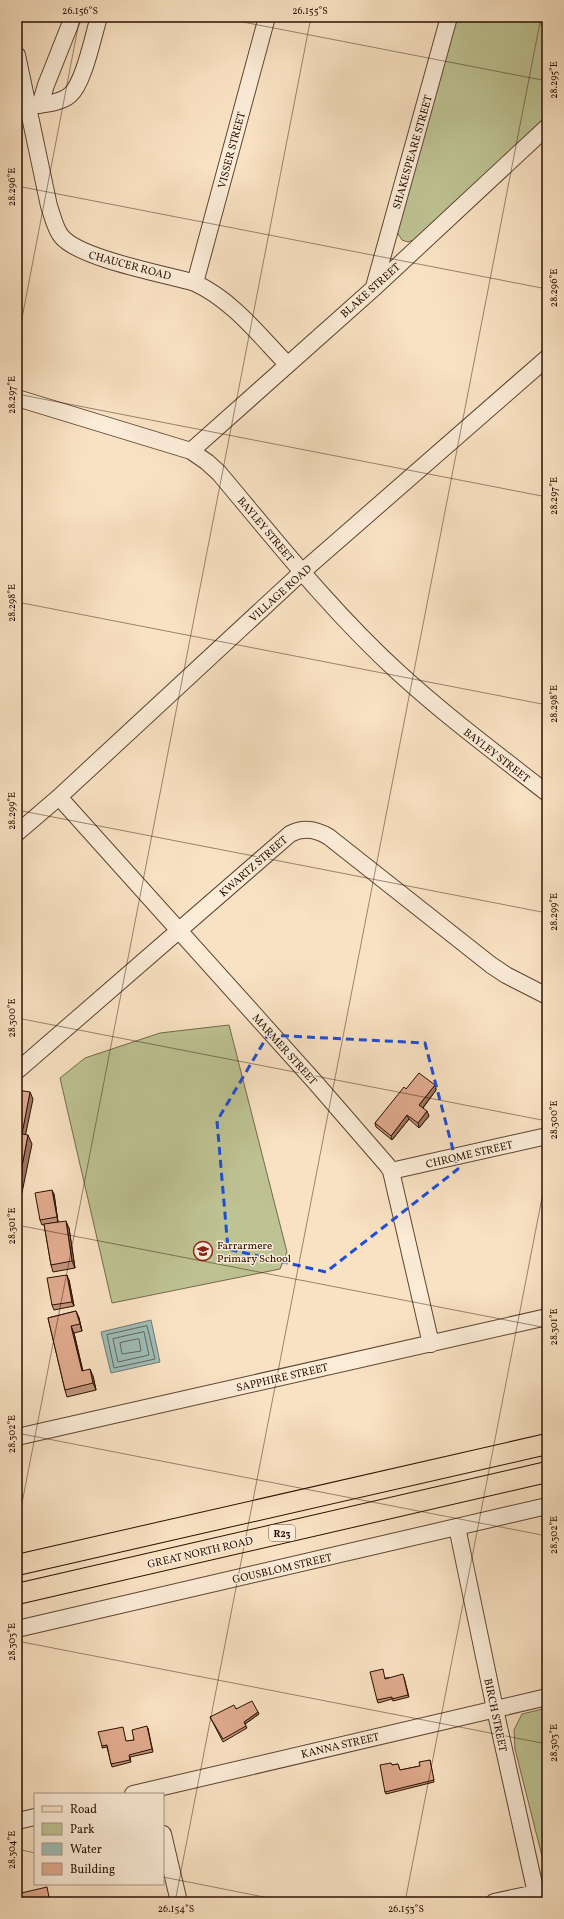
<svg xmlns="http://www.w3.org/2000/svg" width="564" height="1919" font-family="Vollkorn,serif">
<rect width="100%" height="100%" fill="#f9e2c3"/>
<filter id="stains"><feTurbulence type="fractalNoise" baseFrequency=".005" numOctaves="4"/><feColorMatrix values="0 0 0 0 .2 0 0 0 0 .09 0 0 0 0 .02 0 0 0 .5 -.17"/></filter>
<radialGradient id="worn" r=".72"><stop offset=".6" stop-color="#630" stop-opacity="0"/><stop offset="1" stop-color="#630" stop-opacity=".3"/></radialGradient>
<!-- green -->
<path fill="#bec393" stroke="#74694a" d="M454 17H536L547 34V124L419 238 408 242 402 240 395 229Z
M229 1025 287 1252 280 1269 112 1303 60 1078 85 1058 160 1033Z
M547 1708V1876L515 1749 514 1730 522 1714Z"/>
<!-- water -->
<path fill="#9ebdb8" stroke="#70776e" d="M151 1320 160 1362 111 1373 101 1332Z"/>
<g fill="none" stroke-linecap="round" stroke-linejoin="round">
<!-- shore -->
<path stroke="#64665c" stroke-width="1" d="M147 1326 155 1359 114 1368 107 1335Z
M144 1332 149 1355 118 1362 113 1339Z
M139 1339 141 1351 122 1354 120 1343Z"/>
<defs>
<path id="minor" d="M17 55 49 206C53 217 55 229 62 237 81 259 165 274 195 283 232 300 259 335 287 364
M40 105 46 85 73 17
M29 106C42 104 59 104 70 95 84 83 93 36 99 17
M195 283 267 17
M374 287 449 17
M17 398 191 451 207 462 219 473C277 542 333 613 399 673 446 716 497 754 547 793
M191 451 374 288 547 127
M59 797 315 1082 387 1165 391 1171 431 1344
M17 833 59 797 302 572 547 358
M17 1071 290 834C303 827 316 829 329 837L491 965 506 975 547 996
M391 1171 547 1136
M17 1437 547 1317
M457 1527 495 1709 538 1902
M17 1629 547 1506
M133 1794 547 1697
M17 1821 35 1817
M163 1834 179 1902
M494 1902 536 1893"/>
<path id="major" d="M17 1565 547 1444
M17 1594 547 1472"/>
</defs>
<!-- minor casing -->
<use href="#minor" stroke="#5e4431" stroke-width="18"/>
<!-- major casing -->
<use href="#major" stroke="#2a0f00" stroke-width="22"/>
<!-- minor -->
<use href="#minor" stroke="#fbecd8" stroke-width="16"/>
<!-- major -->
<use href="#major" stroke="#f9e2c3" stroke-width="20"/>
</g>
<!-- wall -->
<path fill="#c2937b" stroke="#2a0f00" d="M435 1085 436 1090 423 1108 429 1116 419 1128 409 1119 392 1140 376 1127 375 1123 406 1089Z
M54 1194 58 1222 48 1224 69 1228 75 1268 53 1272 51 1265 44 1224 42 1225 40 1220Z
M69 1280 74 1306 54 1310 52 1305Z
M76 1311 79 1318 82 1331 74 1333 83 1371 93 1376 96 1390 67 1397 65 1390 48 1318Z
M404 1677 409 1697 393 1701 392 1699 378 1703 377 1700 385 1678Z
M236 1709 259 1714 245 1724 247 1728 223 1742 210 1717Z
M148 1728 153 1752 130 1757 131 1762 112 1767 107 1747 102 1748V1746L134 1740Z
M430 1760 434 1782 386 1794 385 1792 392 1765 398 1764 400 1770 420 1766Z"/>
<!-- shaded-wall -->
<path fill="#9e7864" stroke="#2a0f00" d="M435 1085 436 1090 421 1110 419 1105Z
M30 1092 33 1099 24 1142 21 1136Z
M427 1111 429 1116 419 1128 418 1123Z
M407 1115 409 1119 392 1140 391 1136Z
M28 1135 32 1144 17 1217V1192Z
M52 1190 54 1194 58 1222 57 1217Z
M66 1221 69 1228 75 1268 72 1261Z
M67 1275 69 1280 74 1306 72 1302Z
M76 1311 79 1318 82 1331 80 1324Z
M71 1326 74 1333 84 1378 82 1371Z
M90 1369 93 1376 96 1390 93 1383Z
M258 1712 259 1714 245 1724 244 1722Z"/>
<!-- building -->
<path fill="#e1ab8f" stroke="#2a0f00" d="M419 1073 435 1085 419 1105 427 1111 418 1123 407 1115 391 1136 375 1123 404 1087 406 1089Z
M17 1090 30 1092 22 1134 17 1133Z
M17 1133 28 1135 17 1192Z
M52 1190 57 1217 40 1220 35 1193Z
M66 1221 72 1261 51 1265 44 1224Z
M67 1275 72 1302 52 1305 47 1278Z
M76 1311 80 1324 71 1326 82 1371 90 1369 93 1383 65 1390 48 1318Z
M383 1669 385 1679 403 1674 408 1695 392 1699V1697L377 1700 370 1672Z
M252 1701 258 1712 244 1722 246 1726 223 1739 210 1717 234 1705 236 1709Z
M147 1726 152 1749 129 1755 130 1760 111 1764 107 1745 102 1746 98 1732 123 1727 126 1741 134 1740 132 1730Z
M430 1760 434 1780 385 1792 380 1765 391 1763 392 1765 398 1764 400 1770 420 1766 419 1762Z
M47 1887 50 1902H17V1894Z"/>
<!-- marked area -->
<path fill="none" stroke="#1d4ed8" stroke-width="3" stroke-dasharray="8 5" stroke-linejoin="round" d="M268 1035 425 1043 458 1169 326 1272 228 1249 217 1121Z"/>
<!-- ticks -->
<path fill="none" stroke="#2a0f00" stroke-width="1" stroke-opacity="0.45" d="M217 17 547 81M17 186 547 289M17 344 80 17M17 394 547 497M17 602 547 705M17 810 547 913M17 1018 547 1121M17 1225 547 1328M17 1433 547 1536M17 1529 311 17M17 1641 547 1744M17 1849 35 1853M163 1877 289 1902M175 1902 541 17M405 1902 547 1172"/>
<!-- icons -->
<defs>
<symbol id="school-ring" viewBox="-11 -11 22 22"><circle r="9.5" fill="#fbecd8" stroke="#8f2418" stroke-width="1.5"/><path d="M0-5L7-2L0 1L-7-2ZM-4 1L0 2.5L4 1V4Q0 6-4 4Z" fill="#8f2418"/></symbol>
</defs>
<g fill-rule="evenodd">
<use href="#school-ring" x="192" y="1240" width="22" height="22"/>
</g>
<g text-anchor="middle" stroke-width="3" stroke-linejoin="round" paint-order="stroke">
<!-- shield labels -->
<rect fill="#fbecd8" stroke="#695141" stroke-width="1" x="269" y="1525" width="26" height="16" rx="3"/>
<g font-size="10" font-weight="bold" fill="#2a0f00">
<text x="282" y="1537">R23</text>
</g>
<!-- street labels -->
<g font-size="11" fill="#2a0f00" stroke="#fbecd8">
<text transform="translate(231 150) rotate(-75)" y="4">VISSER STREET</text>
<text transform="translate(412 152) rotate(-74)" y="4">SHAKESPEARE STREET</text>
<text transform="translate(130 265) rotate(15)" y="4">CHAUCER ROAD</text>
<text transform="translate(370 290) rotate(-42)" y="4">BLAKE STREET</text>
<text transform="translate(266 529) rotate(50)" y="4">BAYLEY STREET</text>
<text transform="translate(280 593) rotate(-42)" y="4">VILLAGE ROAD</text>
<text transform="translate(497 755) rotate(38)" y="4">BAYLEY STREET</text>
<text transform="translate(253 866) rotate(-41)" y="4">KWARTZ STREET</text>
<text transform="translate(285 1049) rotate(48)" y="4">MARMER STREET</text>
<text transform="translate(469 1154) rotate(-13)" y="4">CHROME STREET</text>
<text transform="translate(282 1377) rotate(-13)" y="4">SAPPHIRE STREET</text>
<text transform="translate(200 1552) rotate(-13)" y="4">GREAT NORTH ROAD</text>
<text transform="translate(282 1568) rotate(-13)" y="4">GOUSBLOM STREET</text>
<text transform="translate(496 1715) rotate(78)" y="4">BIRCH STREET</text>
<text transform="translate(340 1745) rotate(-13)" y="4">KANNA STREET</text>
</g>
<!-- poi labels -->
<g font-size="11" fill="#2a0f00" stroke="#fbecd8" text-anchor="start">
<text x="217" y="1249">Farrarmere<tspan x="217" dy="13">Primary School</tspan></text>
</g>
</g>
<!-- margin -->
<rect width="564" height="1919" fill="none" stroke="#f9e2c3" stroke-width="44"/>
<!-- legend -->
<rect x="34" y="1793" width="130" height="92" fill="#fbecd8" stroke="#a79482"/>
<rect x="42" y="1806" width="20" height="6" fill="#f9e2c3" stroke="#a79482"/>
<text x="70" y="1813" font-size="12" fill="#2a0f00">Road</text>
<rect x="42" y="1823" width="20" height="12" fill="#bec393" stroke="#a79482"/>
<text x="70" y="1833" font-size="12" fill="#2a0f00">Park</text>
<rect x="42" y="1843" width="20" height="12" fill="#9ebdb8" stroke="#a79482"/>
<text x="70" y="1853" font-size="12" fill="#2a0f00">Water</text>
<rect x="42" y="1863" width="20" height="12" fill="#e1ab8f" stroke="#a79482"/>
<text x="70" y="1873" font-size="12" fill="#2a0f00">Building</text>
<rect x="22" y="22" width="520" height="1875" fill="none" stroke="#2a0f00" stroke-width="1.5"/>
<g font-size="10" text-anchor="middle" fill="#2a0f00">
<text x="80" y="14">26.156°S</text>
<text x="310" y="14">26.155°S</text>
<text transform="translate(553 80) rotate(-90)" y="4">28.295°E</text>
<text transform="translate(11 187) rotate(-90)" y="4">28.296°E</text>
<text transform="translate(553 288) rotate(-90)" y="4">28.296°E</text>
<text transform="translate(11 395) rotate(-90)" y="4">28.297°E</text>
<text transform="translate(553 496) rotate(-90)" y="4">28.297°E</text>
<text transform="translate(11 603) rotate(-90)" y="4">28.298°E</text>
<text transform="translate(553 704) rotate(-90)" y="4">28.298°E</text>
<text transform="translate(11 811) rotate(-90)" y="4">28.299°E</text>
<text transform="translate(553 912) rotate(-90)" y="4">28.299°E</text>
<text transform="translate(11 1018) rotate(-90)" y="4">28.300°E</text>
<text transform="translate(553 1120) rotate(-90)" y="4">28.300°E</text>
<text transform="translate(11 1226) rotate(-90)" y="4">28.301°E</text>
<text transform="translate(553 1327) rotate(-90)" y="4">28.301°E</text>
<text transform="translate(11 1434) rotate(-90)" y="4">28.302°E</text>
<text transform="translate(553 1535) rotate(-90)" y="4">28.302°E</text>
<text transform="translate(11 1642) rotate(-90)" y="4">28.303°E</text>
<text transform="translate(553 1743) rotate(-90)" y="4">28.303°E</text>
<text transform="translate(11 1850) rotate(-90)" y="4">28.304°E</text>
<text x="176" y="1912">26.154°S</text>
<text x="406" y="1912">26.153°S</text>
</g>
<rect width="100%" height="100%" filter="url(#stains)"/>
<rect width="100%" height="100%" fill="url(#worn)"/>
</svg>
